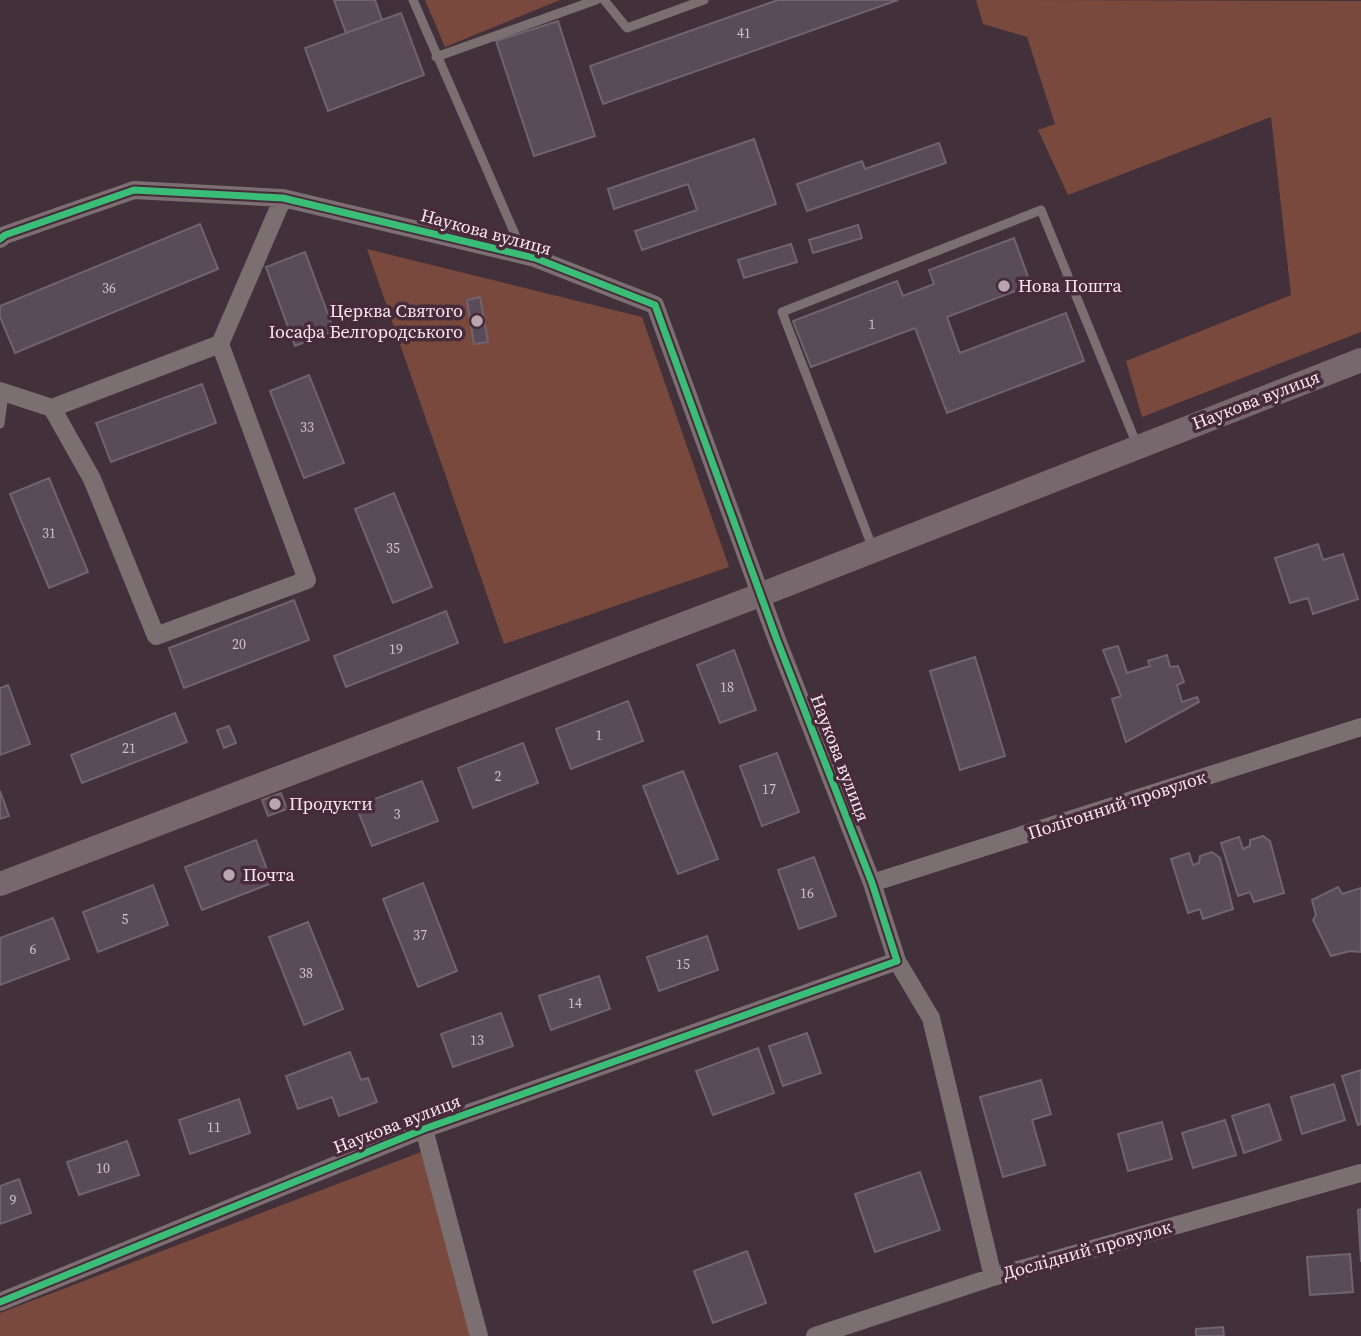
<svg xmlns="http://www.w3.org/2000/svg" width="1361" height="1336" font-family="'Source Serif 4',serif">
<rect width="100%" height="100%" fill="#42313a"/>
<!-- green -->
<path fill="#79493d" d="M425 0H560L445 47Z
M976 0 1361 1V332L1142 417 1126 361 1291 295 1271 117 1068 195 1038 130 1055 124 1027 37 983 24Z
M367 249 642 317 729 567 504 644Z
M421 1152 471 1336H0V1313Z"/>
<!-- building -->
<path fill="#594b57" stroke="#70646e" stroke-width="2" d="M334 0H375L382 20 346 33Z
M778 0H898L603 104 590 66Z
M401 13 424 75 328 111 305 48Z
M558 21 595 136 534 156 496 41Z
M754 139 776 204 642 250 635 231 697 210 688 184 614 209 608 189Z
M939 143 946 163 807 211 797 184 862 161 865 169Z
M200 224 218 269 15 353 0 317V306Z
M858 225 862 238 813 253 809 240Z
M1014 238 1031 285 947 317 960 353 1066 313 1084 361 947 413 915 328 811 367 793 321 897 281 903 296 934 284 929 270Z
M791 244 797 262 744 278 738 260Z
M305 252 334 331 295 346 266 267Z
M480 297 488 342 474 344 467 300Z
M309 375 344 463 304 478 270 391Z
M202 384 216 423 111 462 96 423Z
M49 478 88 572 49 588 10 494Z
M394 493 432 587 393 603 355 509Z
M1318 544 1323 560 1343 554 1358 599 1313 614 1308 598 1290 603 1275 558Z
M294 600 309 640 184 688 169 648Z
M446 611 458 643 346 687 334 656Z
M1118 646 1127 673 1150 666 1148 661 1167 655 1170 667 1178 666 1184 682 1177 685 1182 702 1197 697 1199 702 1126 742 1112 699 1121 696 1103 650Z
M734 650 756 710 720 723 697 665Z
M975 657 1005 756 960 770 930 671Z
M8 685 30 744 0 755V688Z
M628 701 643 741 571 769 556 729Z
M175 713 187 742 82 783 71 755Z
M229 726 236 743 224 748 217 730Z
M523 743 538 783 473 808 458 768Z
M777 753 799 812 762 826 740 766Z
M683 771 718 859 678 874 643 786Z
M422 781 438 821 372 846 356 806Z
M0 791 9 816 0 819Z
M281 793 287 809 268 816 262 800Z
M1263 836 1270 841 1284 893 1254 902 1250 892 1238 896 1221 843 1239 837 1243 849 1250 846V840Z
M256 840 272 883 202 910 185 867Z
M1212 852 1220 858 1233 909 1203 919 1200 909 1188 913 1171 859 1189 853 1193 865 1199 863 1200 856Z
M814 857 836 916 799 929 778 870Z
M423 883 457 971 418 987 383 899Z
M153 885 168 925 98 952 83 912Z
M1338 887 1342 894 1361 888V952L1350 951 1331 956 1313 920 1316 915 1312 900Z
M53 918 69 959 0 985V938Z
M308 922 343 1009 304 1025 269 937Z
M707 936 718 970 659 991 647 957Z
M599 976 610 1009 551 1030 539 996Z
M501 1013 513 1046 453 1067 441 1034Z
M807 1033 821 1073 783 1086 769 1046Z
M758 1048 774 1093 713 1115 696 1071Z
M350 1052 361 1080 368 1078 377 1102 339 1116 332 1097 298 1109 286 1076Z
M1361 1070V1124L1358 1125 1342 1076Z
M1041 1080 1051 1114 1032 1120 1045 1165 1003 1177 980 1097Z
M1334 1084 1345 1120 1302 1134 1291 1097Z
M239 1099 250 1133 190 1154 179 1120Z
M1269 1104 1281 1140 1244 1153 1232 1116Z
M1225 1120 1236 1155 1193 1168 1182 1133Z
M1162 1122 1172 1159 1128 1171 1118 1134Z
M127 1141 139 1175 79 1195 67 1162Z
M920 1172 940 1230 875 1252 855 1194Z
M19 1179 31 1213 0 1224V1186Z
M1361 1209V1262L1358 1210Z
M747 1251 766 1303 713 1323 694 1271Z
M1350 1254 1353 1292 1310 1295 1307 1257Z
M1223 1327 1224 1336H1196V1329Z"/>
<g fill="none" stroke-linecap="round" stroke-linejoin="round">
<!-- lane -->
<path stroke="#7c6f72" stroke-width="9" d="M413 0 524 255
M604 0 627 28 704 0
M436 57 596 0
M0 424 4 393
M873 549 782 312 1041 210 1137 445"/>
<!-- street -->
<path stroke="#7c6f72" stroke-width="18" d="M0 239 5 235 134 190 283 198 535 258 655 305 777 640 872 883 897 961 424 1129 0 1302
M0 391 52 408 92 479 156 636 307 580 220 344
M52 408 220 344 283 198
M872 883 1361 727
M897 961 931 1018 993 1277
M424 1129 479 1336
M815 1336 993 1277 1361 1173"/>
<!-- secondary -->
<path stroke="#76686d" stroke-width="24" d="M0 884 760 595 1361 360"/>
<defs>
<path id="cycleway" d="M0 239 5 235 134 190 283 198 535 258 655 305 777 640 872 883 897 961 424 1129 0 1302"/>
</defs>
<!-- cycleway casing -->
<use href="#cycleway" stroke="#482b3b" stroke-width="11"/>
<!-- cycleway -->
<use href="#cycleway" stroke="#3abd76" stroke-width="7"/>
</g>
<!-- markers -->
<g fill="#b9a7b0" stroke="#482b3b" stroke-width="2.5">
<circle cx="1004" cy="286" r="7"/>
<circle cx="477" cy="321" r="7"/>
<circle cx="275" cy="804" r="7"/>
<circle cx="229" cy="875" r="7"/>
</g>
<g text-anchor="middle" stroke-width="7" stroke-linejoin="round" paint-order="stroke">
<!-- number labels -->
<g font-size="14" fill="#d1bfc9">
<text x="744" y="38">41</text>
<text x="109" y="293">36</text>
<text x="872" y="329">1</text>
<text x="307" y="432">33</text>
<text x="49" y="538">31</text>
<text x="393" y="553">35</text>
<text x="239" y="649">20</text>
<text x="396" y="654">19</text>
<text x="727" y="692">18</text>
<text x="599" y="740">1</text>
<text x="129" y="753">21</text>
<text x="498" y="781">2</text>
<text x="769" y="794">17</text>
<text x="397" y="819">3</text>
<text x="807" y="898">16</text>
<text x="125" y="924">5</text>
<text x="420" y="940">37</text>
<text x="33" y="954">6</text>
<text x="683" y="969">15</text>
<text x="306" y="978">38</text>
<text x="575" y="1008">14</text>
<text x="477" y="1045">13</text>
<text x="214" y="1132">11</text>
<text x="103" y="1173">10</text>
<text x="13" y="1205">9</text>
</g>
<!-- street labels -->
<g font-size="18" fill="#f9e6ef" stroke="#482b3b">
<text transform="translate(486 232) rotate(15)" y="6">Наукова вулиця</text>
<text transform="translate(1256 400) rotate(-21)" y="6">Наукова вулиця</text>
<text transform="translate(840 758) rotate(69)" y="6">Наукова вулиця</text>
<text transform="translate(1117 805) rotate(-18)" y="6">Полігонний провулок</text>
<text transform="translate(397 1124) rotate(-21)" y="6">Наукова вулиця</text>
<text transform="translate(1087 1250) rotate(-16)" y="6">Дослідний провулок</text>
</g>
<!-- poi labels -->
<g font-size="18" fill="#f9e6ef" stroke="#482b3b" text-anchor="start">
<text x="1018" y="292">Нова Пошта</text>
<text x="463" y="317" text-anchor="end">Церква Святого<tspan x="463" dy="21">Іосафа Белгородського</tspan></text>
<text x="289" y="810">Продукти</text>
<text x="243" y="881">Почта</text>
</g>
</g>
</svg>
